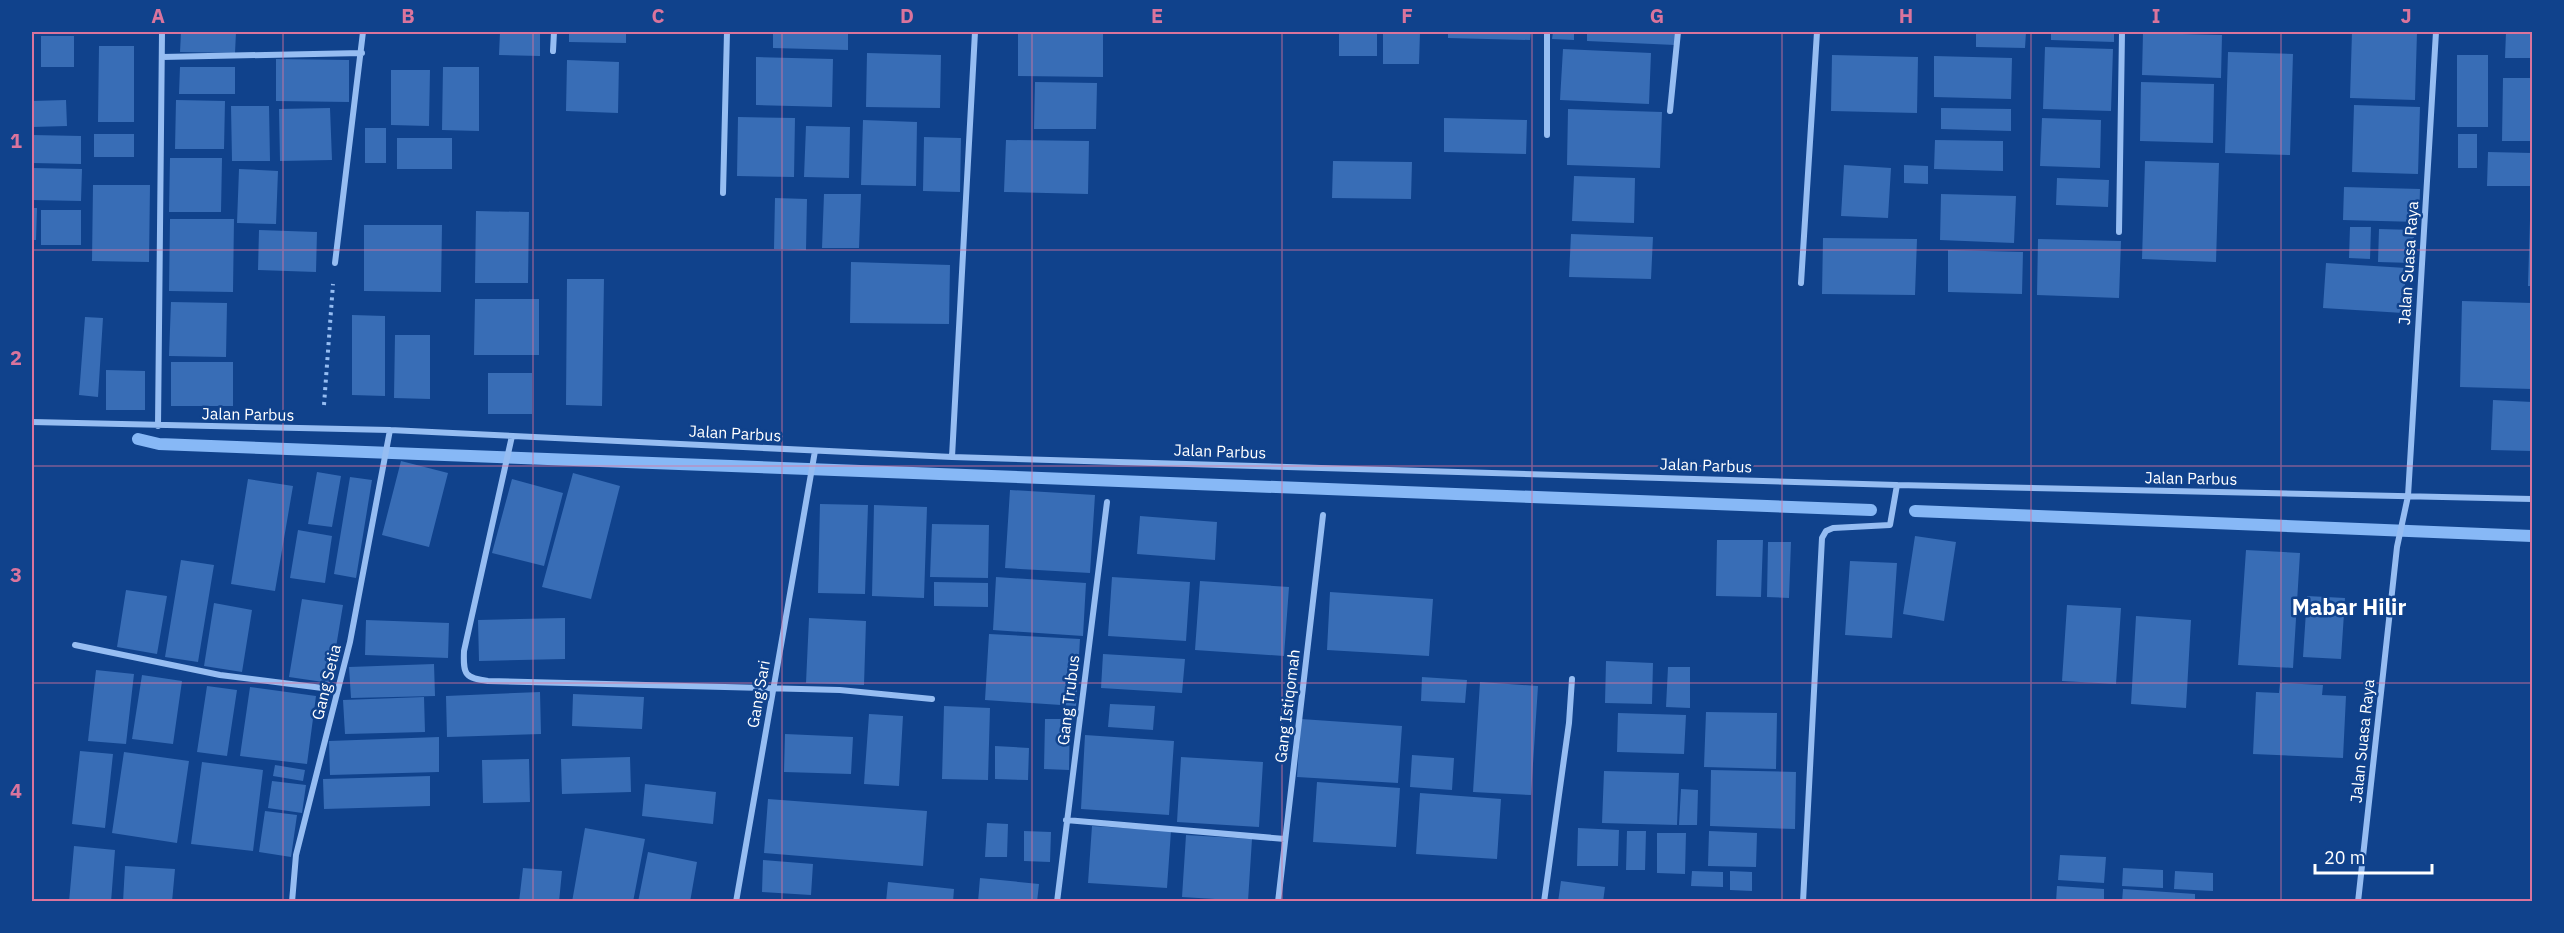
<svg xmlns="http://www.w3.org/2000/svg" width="2564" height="933" font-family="'IBM Plex Sans',sans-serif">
<rect width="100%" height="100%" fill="#10428c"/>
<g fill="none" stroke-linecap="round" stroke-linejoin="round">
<!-- stream -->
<path stroke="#87b8f6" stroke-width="12" d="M138 439 159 444 1871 510
M1915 511 2532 536"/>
</g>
<!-- building -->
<path fill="#386db6" d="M181 32H236L235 53 180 52Z
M500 32H540V56L499 55Z
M569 32H626V43L569 42Z
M773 32H848V50L773 48Z
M1018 32H1103V77L1018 76Z
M1339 32H1377V56H1339Z
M1383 32H1420L1419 64H1383Z
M1448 32H1531L1530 40 1448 38Z
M1553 32H1574V40L1552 39Z
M1587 32H1675V45L1587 41Z
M1976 32H2026L2025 48 1976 47Z
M2051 32H2114V42L2051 40Z
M2352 32H2417L2415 100 2350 98Z
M2506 32H2532V58H2505Z
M2143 33 2222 35 2221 78 2142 75Z
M41 36H74V67H41Z
M99 46H134V122H98Z
M2045 47 2113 49 2111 111 2043 109Z
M1563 49 1651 53 1649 104 1560 100Z
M2228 52 2293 54 2290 155 2225 153Z
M867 53 941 55 940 108 866 107Z
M1832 55 1918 57 1917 113 1831 111Z
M2457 55H2488V127H2457Z
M1934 56 2012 58 2011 99 1934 97Z
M756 57 833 59 832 107 756 105Z
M276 59 349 60V102L276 101Z
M567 60 619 62 618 113 566 111Z
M180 67H235V94H179Z
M443 67H479V131L442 130Z
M391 70H430L429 126 391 125Z
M2503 78H2532V141H2502Z
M1035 82 1097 83 1096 129H1034Z
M2141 82 2214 84 2213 143 2140 141Z
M66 100 67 126 32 127V101Z
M176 100 225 101 224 149H175Z
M2354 105 2420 107 2418 174 2352 172Z
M231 106H269L270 161H232Z
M330 108 332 160 280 161 279 109Z
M1941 108 2011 109V131L1941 129Z
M1568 109 1662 112 1660 168 1567 165Z
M738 117 795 118 794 177 737 176Z
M1444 118 1527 120 1526 154 1444 152Z
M2042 118 2101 120 2100 168 2040 166Z
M863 120 917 122 916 186 861 185Z
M806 126 850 127 849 178 804 177Z
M365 128H386V163H365Z
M94 134H134V157H94Z
M2458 134H2477V168H2458Z
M32 135 81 136V164L32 163Z
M924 137 961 138 960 192 923 191Z
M397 138H452V169H397Z
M1006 140 1089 141 1088 194 1004 192Z
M1935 140 2003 141V171L1934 169Z
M2488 152 2532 153V186H2487Z
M170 158H222L221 212H169Z
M1333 161 1412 162 1411 199 1332 198Z
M2145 161 2219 163 2216 262 2142 259Z
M1844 165 1891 168 1888 218 1841 216Z
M1904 165 1928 166V184L1904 183Z
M32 168 82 169 81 201 32 200Z
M239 169 278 171 276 224 237 223Z
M1574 176 1635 178 1634 223 1572 221Z
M2057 178 2109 180 2108 207 2056 205Z
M93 185H150L149 262 92 261Z
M2344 187 2420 189 2419 222 2343 220Z
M824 194H861L859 248H822Z
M1941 194 2016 196 2014 243 1940 240Z
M775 198 807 199 806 250 774 249Z
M32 208H37L36 240H32Z
M41 210H81V245H41Z
M476 211 529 212 528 283H475Z
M170 219H234L233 292 169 291Z
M2530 220H2532V286H2528Z
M364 225H442L441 292 364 291Z
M2350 227H2371L2370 259 2349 258Z
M2379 229 2414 230V263L2378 262Z
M259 230 317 232 316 272 258 270Z
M1571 234 1653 237 1651 279 1569 277Z
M1823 238 1917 239 1915 295 1822 294Z
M2038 239 2121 241 2119 298 2037 295Z
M1948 250 2023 252 2022 294 1948 292Z
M851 262 950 265 949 324 850 323Z
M2326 263 2406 268 2403 313 2323 308Z
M567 279H604L602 406 566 405Z
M475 299H539V355H474Z
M2462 301 2532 303V389L2460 387Z
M171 302 227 303 226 357 169 356Z
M352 315 385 316V396L352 395Z
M85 317 103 318 98 397 79 395Z
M395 335H430V399L394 398Z
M171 362H233V406H171Z
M106 370 145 371V410H106Z
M488 373H532V414H488Z
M2493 400 2532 402V451L2491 450Z
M401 461 448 473 429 547 382 535Z
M317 472 341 476 332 527 308 524Z
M573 473 620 486 591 599 542 587Z
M350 477 372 480 356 578 334 574Z
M248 479 293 486 275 591 231 584Z
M512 479 563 493 544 566 492 553Z
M1010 490 1095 495 1090 573 1005 568Z
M820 504 868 505 865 594 818 593Z
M874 505 927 507 924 598 872 596Z
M1140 516 1217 522 1215 560 1137 554Z
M932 524 989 525 988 578 930 577Z
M298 530 332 536 325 583 290 578Z
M1915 536 1956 542 1944 621 1903 614Z
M1717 540H1763L1761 597 1716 596Z
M1768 542H1791L1789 598 1767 597Z
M2246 550 2300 553 2293 668 2238 665Z
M181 560 214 565 198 662 165 657Z
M1850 561 1897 563 1892 638 1845 635Z
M996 577 1086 583 1083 636 993 630Z
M1112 577 1190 582 1186 641 1108 636Z
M1200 581 1289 587 1284 656 1195 650Z
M934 582 988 583V607L934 606Z
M126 590 167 596 157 654 117 647Z
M1330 592 1433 599 1429 656 1327 650Z
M2307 596 2345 598 2341 659 2303 657Z
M302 599 343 605 330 683 289 677Z
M214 603 252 610 242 672 204 666Z
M2067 605 2121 608 2116 684 2062 681Z
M2136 616 2191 620 2186 708 2131 704Z
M565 618V659L479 661 478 620Z
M809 618 866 621 864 685 806 683Z
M366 620 449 623 448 658 365 655Z
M989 634 1080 639 1076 706 985 700Z
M1103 654 1185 659 1182 693 1101 688Z
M1606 661 1653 663 1652 704 1605 703Z
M434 664 435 696 351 698 349 667Z
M1668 667H1690V708L1666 707Z
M96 670 134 674 126 744 88 741Z
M142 675 182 681 173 744 132 739Z
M1422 677 1467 680 1465 703 1421 701Z
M1480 682 1538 686 1531 795 1473 792Z
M2280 683 2323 685 2322 695 2346 696 2343 758 2253 754 2256 692 2279 693Z
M207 686 237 690 227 756 197 752Z
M250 687 316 696 307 764 240 756Z
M540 692 541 734 447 737 446 696Z
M573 694 644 697 642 729 572 726Z
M424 697 425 732 345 734 343 700Z
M1110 704 1155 706 1153 730 1108 727Z
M944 706 990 708 988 780 942 779Z
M1706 712 1777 713 1776 769 1704 767Z
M1618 713 1686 715 1684 754 1617 752Z
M869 714 903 716 899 786 864 784Z
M1045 719H1070L1069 770 1044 769Z
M1301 719 1402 726 1398 783 1297 777Z
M785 734 853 737 851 774 784 772Z
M1085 735 1174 741 1169 815 1081 809Z
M439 737V772L330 775 329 741Z
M995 746 1029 748 1028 780 995 779Z
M80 751 113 754 105 828 72 824Z
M124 752 189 761 177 843 112 833Z
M1412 755 1454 758 1452 790 1410 787Z
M630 757 631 792 562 794 561 759Z
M1181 757 1263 762 1259 827 1177 822Z
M529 759 530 802 483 803 482 760Z
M202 762 263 770 253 851 191 844Z
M275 765 305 770 303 781 273 776Z
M1711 770 1796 772 1795 829 1710 826Z
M1604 771 1679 773 1677 825 1602 823Z
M430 776V806L324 809 323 779Z
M272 781 306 785 302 813 268 808Z
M1317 782 1400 788 1396 847 1313 842Z
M645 784 716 792 713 824 642 816Z
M1681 789 1698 790 1697 825H1679Z
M1420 793 1501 799 1497 859 1416 854Z
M768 799 927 811 923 866 764 853Z
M265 811 297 815 291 857 259 852Z
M987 823 1008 824 1007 857H985Z
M1092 826 1171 831 1167 888 1088 883Z
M585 828 645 839 633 902H572Z
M1578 828 1619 830 1618 866H1577Z
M1024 831 1051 832 1050 862 1024 861Z
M1627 831H1646L1645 870H1626Z
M1709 831 1757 833 1756 867 1708 866Z
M1657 833H1686L1685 874 1657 873Z
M1186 835 1252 839 1248 901 1182 897Z
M74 846 115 850 111 902H69Z
M648 852 697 862 690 902H638Z
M2060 855 2106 857 2104 883 2058 880Z
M763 860 813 864 811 895 762 892Z
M125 866 175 869 172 902H123Z
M523 868 562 871 559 902H519Z
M2123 868 2163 870V888L2122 886Z
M1692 871 1723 872V887L1691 886Z
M1730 871 1752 872V891L1730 890Z
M2175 871 2213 873V891L2174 889Z
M980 878 1039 884 1037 902H978Z
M1561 881 1605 887 1603 902H1558Z
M888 882 954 889 953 902H886Z
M2057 886 2104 889V902H2056Z
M2123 889 2195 894V902H2122Z"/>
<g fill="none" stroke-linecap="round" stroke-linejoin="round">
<!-- path -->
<path stroke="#96bdf2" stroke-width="4" stroke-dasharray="3 4.5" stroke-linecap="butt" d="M324 405 333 284"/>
<!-- street -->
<path stroke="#96bdf2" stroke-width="6" d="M1547 32V135
M553 51 554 32
M162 57 362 53
M1670 111 1678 32
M723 193 727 32
M2119 232 2122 32
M335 263 363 32
M1801 283 1817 32
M32 422 390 430 952 457 1897 485 2532 499
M158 426 162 32
M512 436 464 651C463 675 465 678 488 681L840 690 932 699
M952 457 975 32
M75 645 220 675 338 690
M1066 820 1285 839
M292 902 296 855 350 642 390 430
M736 902 815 451
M1057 902 1107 502
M1278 902 1323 515
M1544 902 1569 723 1572 679
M1803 902 1822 538 1826 531 1833 528 1890 525 1897 485
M2358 902 2397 547 2408 496 2436 32"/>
</g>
<!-- grid -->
<path fill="none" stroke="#da749d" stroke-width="1.5" stroke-opacity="0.55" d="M283 32V902M533 32V902M782 32V902M1032 32V902M1282 32V902M1532 32V902M1782 32V902M2031 32V902M2281 32V902M32 250H2532M32 466H2532M32 683H2532"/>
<g text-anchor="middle" stroke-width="5" stroke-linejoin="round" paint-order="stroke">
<!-- street labels -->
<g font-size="16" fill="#fff" stroke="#10428c">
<text transform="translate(2408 263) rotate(-86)" y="6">Jalan Suasa Raya</text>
<text transform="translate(248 414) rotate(1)" y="6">Jalan Parbus</text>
<text transform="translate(735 433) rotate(3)" y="6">Jalan Parbus</text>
<text transform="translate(1220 451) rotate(2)" y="6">Jalan Parbus</text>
<text transform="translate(1706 465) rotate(2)" y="6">Jalan Parbus</text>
<text transform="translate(2191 478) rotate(1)" y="6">Jalan Parbus</text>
<text transform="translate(326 682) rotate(-76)" y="6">Gang Setia</text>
<text transform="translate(758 694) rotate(-80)" y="6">Gang Sari</text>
<text transform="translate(1068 700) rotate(-83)" y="6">Gang Trubus</text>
<text transform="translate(1287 706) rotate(-83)" y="6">Gang Istiqomah</text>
<text transform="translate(2362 741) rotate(-84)" y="6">Jalan Suasa Raya</text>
</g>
<!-- district labels -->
<g font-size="22" font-weight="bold" fill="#fff" stroke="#10428c">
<text x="2349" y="615">Mabar Hilir</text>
</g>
</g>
<!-- border -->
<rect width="2564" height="933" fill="none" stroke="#10428c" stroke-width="66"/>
<!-- scale -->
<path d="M2315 864v9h117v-9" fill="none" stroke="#ffffff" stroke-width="3"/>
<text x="2324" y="864" font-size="18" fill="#ffffff" stroke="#10428c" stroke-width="4.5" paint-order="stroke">20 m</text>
<rect x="33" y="33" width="2498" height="867" fill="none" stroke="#da749d" stroke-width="2"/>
<g font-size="20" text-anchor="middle" font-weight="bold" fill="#da749d">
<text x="158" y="23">A</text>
<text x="408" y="23">B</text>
<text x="658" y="23">C</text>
<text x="907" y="23">D</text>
<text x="1157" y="23">E</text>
<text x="1407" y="23">F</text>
<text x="1657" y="23">G</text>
<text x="1906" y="23">H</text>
<text x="2156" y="23">I</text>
<text x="2406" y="23">J</text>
<text x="16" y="148">1</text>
<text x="16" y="365">2</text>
<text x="16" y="582">3</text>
<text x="16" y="798">4</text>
</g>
</svg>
